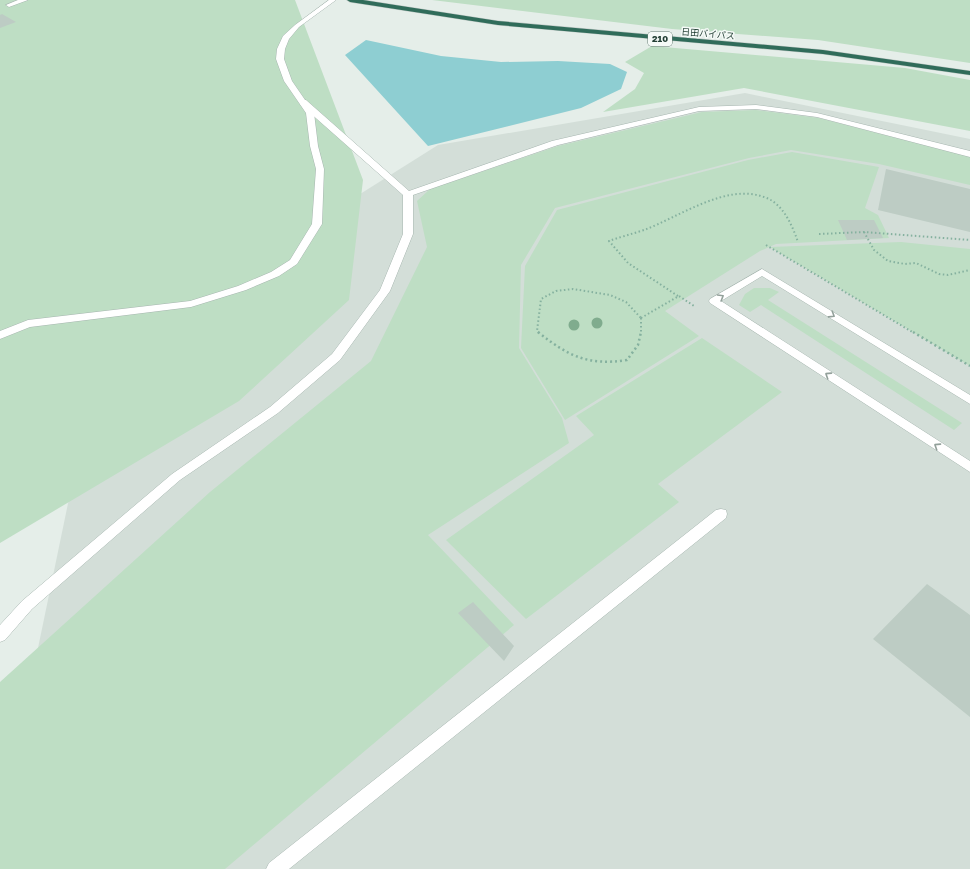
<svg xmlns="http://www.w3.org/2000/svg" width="970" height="869" font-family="'Golos Text','Noto Sans JP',sans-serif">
<rect width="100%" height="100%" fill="#e5eee9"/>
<!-- built -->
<path fill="#d3ded8" d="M745 93 970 139V869H0V831L98 359 438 145Z"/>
<!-- green -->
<path fill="#bedec4" d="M0 0H295L363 180 349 300 239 401 0 543Z
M432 0H970V63L818 40 672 29Z
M652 46 905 68 970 80V131L744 88 603 112 635 89 644 73 625 62Z
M756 110 819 118 970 157V185L879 164 791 150 749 158 555 208 521 265 519 348 562 418 569 443 428 535 514 625 225 869H0V682L210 492 371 361 427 247 417 201 430 189 558 146 702 112Z
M792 152 879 167 865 208 878 215 889 238 776 244 760 251 665 311 699 336 565 420 521 348 525 266 557 210 748 160Z
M901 242 970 249V366L770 247Z
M754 288H770L779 292 768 300 962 423 954 430 761 305 750 312 739 305 745 294Z
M702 338 782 392 658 484 679 502 526 619 446 540 594 435 576 416Z"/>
<!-- water -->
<path fill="#8eced2" d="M366 40 441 56 501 62 558 61 610 64 627 72 621 89 581 108 428 146 345 55Z"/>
<!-- building -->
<path fill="#bdccc4" d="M2 14 16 22 0 28V15Z
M886 169 970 189V232L878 210Z
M838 220H874L883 238 847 240Z
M927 584 970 615V717L873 639Z
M473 602 514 646 504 661 458 613Z"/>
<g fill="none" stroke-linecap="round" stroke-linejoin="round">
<defs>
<path id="lane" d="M18 0H28L9 7 6 5Z
M300 100H306L409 191 552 141 699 107 756 105 817 113 970 151V157L817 117 756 109 699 111 558 145 413 195V234L390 291 340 360 278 413 180 480 32 609 5 640 0 642V625L22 601 172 474 270 407 332 354 380 290 403 234V195L300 104Z
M762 269 970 395V404L762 276 721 301 970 461V472L710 303 709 301 710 299Z
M721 509 726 510 727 514 726 518 289 869H266L269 863 716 510Z"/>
<path id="street" d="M329 0H336L299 27 289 39 285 49 284 59 292 81 314 113 318 146 324 169 322 224 297 264 279 276 246 290 191 307 30 327 0 339V331L28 320 190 301 238 286 271 272 290 260 312 224 316 169 310 146 306 113 284 81 276 59 277 49 283 36 295 25Z"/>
<path id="highway" d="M347 0H363L498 21 823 50 970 71V75L823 54 498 25 350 2Z"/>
</defs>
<!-- lane casing -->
<use href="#lane" stroke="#a7b6b0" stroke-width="1"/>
<!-- street casing -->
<use href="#street" stroke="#a7b6b0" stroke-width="1"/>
<!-- highway casing -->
<use href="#highway" stroke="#c2cac7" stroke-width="1"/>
<!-- path-far1 -->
<path stroke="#85b19f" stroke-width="2" stroke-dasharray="1.5 2.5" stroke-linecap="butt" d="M864 232 874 250 888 261 905 264 916 263 939 274 948 275 970 270
M819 234 864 232 970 240
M766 245 914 333
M678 296 628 263 609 241C620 237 632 234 644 230 679 217 726 183 764 197 783 203 792 225 798 242
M641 318V333
M641 318 679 296 694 306
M539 333 537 331 541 299 556 291 573 289 610 295 626 302 641 318"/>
<!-- path -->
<path stroke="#85b19f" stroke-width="2.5" stroke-dasharray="2 3" stroke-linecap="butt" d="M538 332C568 356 588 366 627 360L638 345 641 332
M913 332 970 366"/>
<!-- lane -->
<use href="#lane" fill="#fff" fill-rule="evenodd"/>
<!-- street -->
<use href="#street" fill="#fff" fill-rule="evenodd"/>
<!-- highway -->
<use href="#highway" fill="#306c5a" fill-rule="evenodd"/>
</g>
<!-- trees -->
<g fill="#80ac8e">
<circle cx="597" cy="323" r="5.5"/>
<circle cx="574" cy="325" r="5.5"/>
</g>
<!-- one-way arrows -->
<defs><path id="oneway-chevron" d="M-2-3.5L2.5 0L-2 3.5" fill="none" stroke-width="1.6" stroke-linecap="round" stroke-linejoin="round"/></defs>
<g stroke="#92a09a">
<use href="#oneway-chevron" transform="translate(721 297) rotate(-31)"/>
<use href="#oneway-chevron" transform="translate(832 315) rotate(32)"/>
<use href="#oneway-chevron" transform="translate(828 375) rotate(-147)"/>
<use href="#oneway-chevron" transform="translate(937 446) rotate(-147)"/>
</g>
<g text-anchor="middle" stroke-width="3" stroke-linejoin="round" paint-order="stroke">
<!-- far-street labels -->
<g font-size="9" fill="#244036" stroke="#f5faf7">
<text transform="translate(708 34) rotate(5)" y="3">日田バイパス</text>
</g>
<!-- shield labels -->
<rect fill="#f5faf7" stroke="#637870" stroke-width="1" x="648" y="32" width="24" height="14" rx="3"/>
<g font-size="9" font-weight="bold" fill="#244036">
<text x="660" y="42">210</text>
</g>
</g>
</svg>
